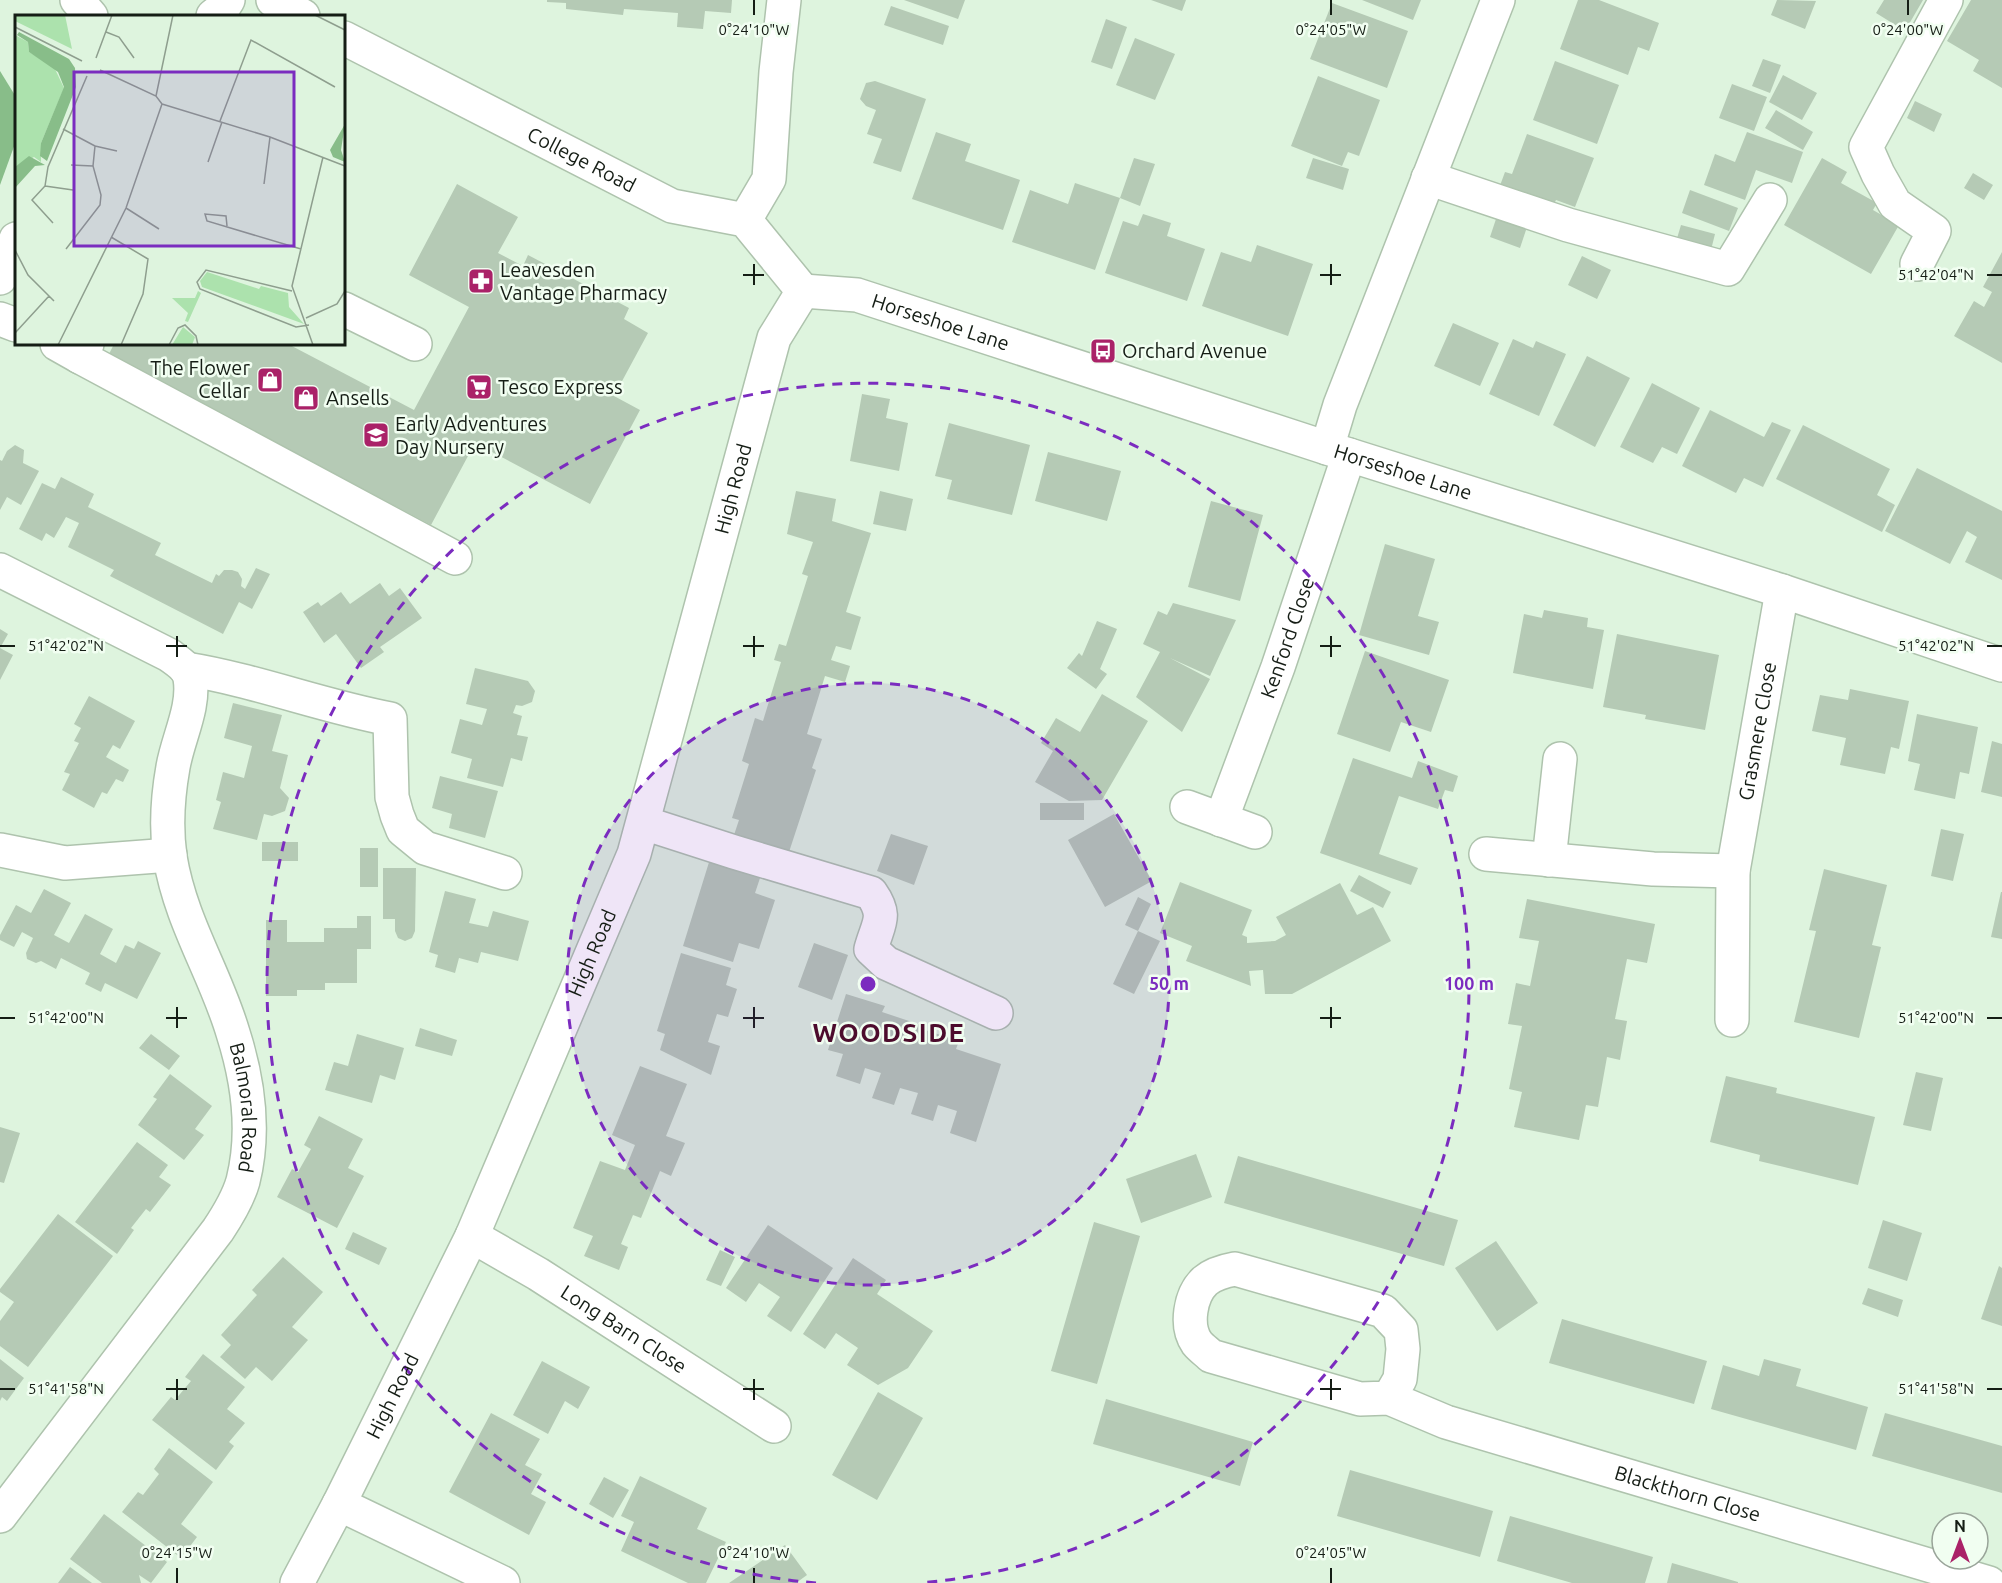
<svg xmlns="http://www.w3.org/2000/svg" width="2002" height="1583" font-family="Ubuntu,sans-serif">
<rect width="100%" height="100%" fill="#def4de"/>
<!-- forest -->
<path fill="#88bd89" d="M0 71 16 97V141L0 185Z"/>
<!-- building -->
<path fill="#b5cab5" d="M547 0H732L731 13 705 11 703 29 677 27 678 13 624 9 623 15 566 9V3L547 2Z
M904 0H965L958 19Z
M1151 0H1186L1182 11Z
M1362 0H1421L1413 20Z
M1578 0H1599L1659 23 1649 51 1638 47 1628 75 1560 49Z
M1777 0 1816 1 1805 29 1771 15Z
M1884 0H1923L1905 31 1876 13Z
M1971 0H2002V88L1973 71 1979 60 1947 41Z
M1332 3 1408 31 1387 88 1310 59Z
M891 6 949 26 943 45 884 25Z
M1106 19 1127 27 1112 69 1091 62Z
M1135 38 1175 54 1155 100 1116 85Z
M1763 59 1781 65 1770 93 1752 86Z
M1555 61 1619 85 1597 144 1533 120Z
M1783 75 1817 93 1802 120 1769 102Z
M1318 76 1380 100 1359 156 1348 152 1342 166 1291 146Z
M875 81 926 99 901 172 873 163 882 139 867 134 876 110 866 106 860 99 866 83Z
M1732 84 1767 97 1754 131 1719 118Z
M1915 101 1942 114 1934 132 1907 118Z
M1776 110 1813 132 1803 150 1765 128Z
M936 132 971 144 965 161 1020 180 1003 230 912 199Z
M1747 132 1803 152 1792 183 1756 170 1745 200 1704 185 1715 154 1735 162Z
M1527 134 1594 158 1575 207 1556 200 1551 210 1498 191 1505 172 1512 174Z
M1134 158 1155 164 1140 206 1120 198Z
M1313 158 1349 169 1343 190 1306 178Z
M1822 158 1847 172 1841 183 1877 203 1873 210 1899 225 1871 274 1784 225Z
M1973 173 1993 185 1984 200 1964 188Z
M1075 183 1120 198 1095 270 1012 242 1030 190 1068 204Z
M457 184 518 217 498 253 523 266 528 255 629 308 624 319 648 333 614 396 640 410 590 504 475 443 431 525 109 354 114 344H288L414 410 469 307 409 275Z
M1690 190 1738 208 1729 231 1682 213Z
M1499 210 1529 221 1520 248 1490 237Z
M1143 214 1171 223 1167 236 1205 249 1187 301 1105 273 1123 221 1138 226Z
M1681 225 1715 234 1710 254 1675 245Z
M1257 245 1313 264 1288 336 1202 306 1221 252 1251 262Z
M2002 252V363L1954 336 1974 301 1984 307 1992 292 1983 287Z
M1582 256 1611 270 1597 299 1568 285Z
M1453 323 1499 343 1480 386 1434 366Z
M1513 339 1533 348 1536 341 1566 354 1539 416 1489 394Z
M1587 356 1630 378 1595 447 1553 425Z
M1652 383 1700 408 1677 454 1662 447 1653 463 1620 447Z
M862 394 890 399 886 418 908 423 899 471 850 461Z
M1710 410 1764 437 1772 422 1791 430 1763 487 1744 478 1736 493 1682 466Z
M949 423 1030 445 1012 515 947 499 952 480 935 476Z
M1803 425 1890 469 1877 495 1895 505 1882 532 1776 479Z
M15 445 24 450 23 463 39 471 21 505 7 497 0 510V460L2 461 7 451Z
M1048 452 1121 471 1107 521 1035 501Z
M1917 468 2002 511V580L1965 562 1977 537 1967 531 1950 564 1885 531Z
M61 477 94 494 88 507 161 543 155 555 212 583 216 574 219 576 224 570H232L238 572 242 579 241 586 245 589 256 568 270 574 252 609 239 602 223 634 110 576 114 570 68 547 79 523 66 517 54 538 46 533 42 541 19 529 42 483 55 489Z
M796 491 836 499 832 521 871 533 846 612 861 617 851 650 836 646 831 660 850 666 845 682 825 676 807 734 822 739 812 768 816 770 789 852 734 835 739 820 732 818 749 764 742 761 755 718 763 721 781 662 774 660 779 644 786 646 808 576 802 574 813 542 787 534Z
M880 491 913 499 906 531 873 524Z
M1211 501 1263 515 1240 601 1188 587Z
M1385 544 1435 559 1418 616 1439 622 1429 655 1359 635Z
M380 583 389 596 400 588 422 618 380 647 384 652 361 668 336 634 324 643 303 612 318 602 321 606 341 592 350 604Z
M1173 603 1236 620 1210 676 1170 658 1210 679 1182 732 1136 697 1160 652 1143 644 1158 611 1167 615Z
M1544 610 1588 618 1587 627 1604 630 1593 689 1513 673 1524 614 1542 618Z
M1097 621 1117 629 1100 669 1107 674 1096 689 1067 668 1079 653 1082 656Z
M0 629 8 634 0 648 13 655 0 680Z
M1617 634 1719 655 1705 730 1645 719 1646 715 1603 707Z
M1365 651 1449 680 1431 732 1401 722 1390 752 1337 734Z
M475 668 528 681 535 691 532 702 522 706 516 705 513 713 522 716 517 735 528 737 522 761 511 758 503 787 467 778 472 759 451 753 460 719 482 725 487 709 466 704Z
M1850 689 1909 701 1899 749 1891 747 1885 774 1840 765 1846 738 1812 731 1820 695 1848 700Z
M1102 694 1148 721 1102 800 1069 801 1035 782 1053 751 1041 743 1056 718 1080 732Z
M89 696 135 721 120 749 113 745 106 757 129 770 123 782 116 779 107 794 102 792 94 808 62 790 70 774 64 772 79 743 74 741 81 728 74 724Z
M233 703 282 715 272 751 288 755 280 788 289 798 285 811 272 816 264 814 257 840 213 829 221 802 216 800 223 772 244 778 252 746 224 738Z
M1917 714 1978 727 1969 774 1960 772 1955 799 1914 790 1920 764 1908 761Z
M1992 741 2002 744V797L1981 792Z
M1353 758 1412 778 1418 761 1458 776 1453 792 1445 790 1438 809 1399 796 1379 854 1418 868 1411 885 1320 853Z
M440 776 498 791 485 838 449 828 452 814 432 808Z
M1040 803H1084V820H1040Z
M1114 814 1152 881 1105 907 1068 840Z
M1941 829 1964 834 1953 881 1931 876Z
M891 834 928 846 914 885 877 871Z
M262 842H298V861H262Z
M360 848H378V887H360Z
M710 859 761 875 755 893 775 900 759 949 739 943 733 962 683 946Z
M383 868H416L415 931 412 938 405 941 398 938 395 931V919H383Z
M1824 869 1887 885 1872 945 1881 947 1859 1038 1794 1022 1816 931 1809 930Z
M1359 875 1391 892 1383 908 1350 891Z
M1180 882 1252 910 1242 935 1247 937V943L1275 941 1286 935 1276 917 1340 883 1357 915 1373 907 1391 941 1292 994H1265L1263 970 1249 971 1251 986 1186 961 1192 946 1160 933Z
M44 889 71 903 54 935 69 943 85 914 113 929 100 954 116 963 125 945 134 949 138 941 161 953 137 999 105 983 101 992 85 984 90 973 61 958 56 969 41 961 36 963 27 959 26 953 33 938 22 932 14 947 0 940V935L16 905 31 913Z
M445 891 476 899 469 923 488 927 493 911 529 921 518 961 481 952 478 963 459 958 455 973 435 967 438 955 429 952Z
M2001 892H2002V939L1991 937Z
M1138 897 1151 904 1138 931 1160 941 1134 994 1113 984 1138 931 1125 925Z
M1527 899 1655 924 1647 963 1627 959 1615 1019 1627 1021 1620 1060 1607 1057 1598 1107 1586 1105 1579 1140 1514 1127 1522 1092 1509 1089 1522 1026 1508 1024 1516 983 1530 986 1539 941 1519 938Z
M357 916H371V949H357V983H325V990H297V996H266V920H287V942H324V928H357Z
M814 943 848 955 832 1000 798 987Z
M681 953 731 968 726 985 737 989 728 1017 717 1014 708 1042 720 1046 711 1075 660 1050 665 1034 657 1031Z
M846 994 885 1006 882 1012 921 1025 919 1028 959 1041 956 1049 1001 1064 976 1142 950 1133 957 1111 938 1105 933 1121 911 1114 918 1093 900 1088 894 1105 872 1098 881 1073 865 1068 860 1084 836 1076 843 1054 828 1050Z
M420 1028 457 1040 452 1056 415 1046Z
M151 1034 180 1056 169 1070 139 1048Z
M357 1034 404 1048 395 1080 380 1075 372 1103 325 1090 334 1062 348 1066Z
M640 1066 687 1084 666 1136 685 1143 671 1176 660 1171 641 1218 633 1215 621 1244 628 1247 619 1270 584 1256 593 1236 573 1228 600 1161 625 1170 635 1145 612 1135Z
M1916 1072 1943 1078 1931 1131 1903 1125Z
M170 1074 212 1106 195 1129 204 1135 184 1160 138 1125 157 1099 153 1097Z
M1726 1076 1777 1088 1776 1093 1875 1117 1858 1185 1759 1161 1760 1155 1710 1142Z
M319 1116 363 1139 348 1168 364 1176 337 1228 277 1197 292 1169 298 1172 311 1149 304 1145Z
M0 1127 20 1133 4 1183 0 1182Z
M137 1142 168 1165 159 1177 171 1185 150 1212 146 1209 131 1228 134 1230 117 1254 75 1222Z
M1196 1154 1212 1197 1141 1223 1126 1179Z
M1238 1156 1458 1220 1444 1266 1224 1203Z
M58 1214 113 1256 28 1367 0 1346V1321L14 1302 0 1292V1289Z
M1883 1220 1922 1233 1907 1281 1868 1268Z
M1094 1222 1140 1236 1097 1384 1051 1371Z
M768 1225 833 1268 791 1332 767 1316 780 1297 759 1283 746 1302 726 1288Z
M353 1232 387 1248 379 1265 345 1249Z
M1496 1241 1538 1303 1497 1331 1455 1268Z
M720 1250 735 1257 721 1286 706 1280Z
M283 1257 323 1292 292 1327 308 1340 272 1381 256 1367 245 1379 220 1357 231 1345 221 1335 257 1295 252 1290Z
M853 1258 886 1280 877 1294 933 1331 908 1368 878 1385 847 1365 858 1348 836 1333 825 1349 803 1334Z
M1999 1266 2002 1268V1326L1981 1319Z
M1868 1288 1903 1300 1898 1317 1862 1304Z
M1562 1319 1707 1361 1694 1404 1549 1363Z
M203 1354 245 1387 227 1409 245 1423 229 1442 234 1446 216 1470 152 1420 171 1397 175 1400 191 1381 185 1377Z
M0 1359 24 1378 7 1401 2 1397 0 1401Z
M1764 1359 1801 1369 1796 1386 1868 1407 1856 1450 1711 1409 1723 1365 1759 1376Z
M542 1361 590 1387 578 1409 565 1401 548 1434 513 1415Z
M878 1392 923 1418 877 1500 832 1475Z
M1106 1399 1253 1442 1240 1486 1093 1444Z
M491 1413 540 1439 525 1465 542 1474 531 1494 546 1502 529 1535 449 1492Z
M1885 1413 2002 1446V1493L1872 1456Z
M169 1448 213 1482 181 1524 197 1537 181 1558 122 1512 138 1492 143 1495 159 1474 154 1469Z
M1350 1470 1493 1511 1480 1557 1337 1516Z
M640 1476 707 1508 697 1529 726 1542 706 1583H688L621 1551 634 1522 621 1516Z
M604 1477 629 1490 613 1518 589 1504Z
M104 1514 167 1562 151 1583 139 1575 141 1583H102L70 1559Z
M1510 1516 1653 1557 1645 1583H1572L1497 1561Z
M785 1545 807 1575 796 1583H729Z
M1672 1563 1738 1582V1583H1667Z
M70 1567 92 1583H58Z"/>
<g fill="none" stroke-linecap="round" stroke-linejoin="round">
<defs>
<g id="minor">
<path d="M77 0 91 16"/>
<path d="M273 0 303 16"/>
<path d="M213 16 223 8 228 0"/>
<path id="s1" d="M344 38 672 206 745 220 803 291"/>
<path d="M1428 178 1568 225 1728 269 1770 200"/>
<path d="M745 220 769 179 776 72 784 0"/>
<path d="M1917 264 1934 231 1895 204 1878 174 1866 147 1946 0"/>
<path d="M0 278 16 239"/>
<path id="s2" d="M803 291 857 295 1327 448 1782 591 2002 665"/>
<path d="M344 309 415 344"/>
<path d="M0 319 16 325"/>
<path d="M57 344 80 357 87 344"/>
<path d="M80 357 455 558"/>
<path d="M1327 448 1340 405 1498 0"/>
<path id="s3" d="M0 570 169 655C177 661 188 667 190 678 195 707 178 738 173 767 168 795 166 829 170 857 181 923 215 972 233 1033 248 1080 255 1133 243 1181 238 1199 228 1215 218 1230L0 1516"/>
<path d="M186 669C255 680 321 706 390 719L392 797 397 815 403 830 425 848 505 873"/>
<path d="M1187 807 1255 832"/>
<path id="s4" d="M1221 820 1278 667 1349 455"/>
<path d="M644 823 734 852 871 893C888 917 878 923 871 949L886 963 996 1013"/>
<path d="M0 850 65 863 170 855"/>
<path d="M1486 854 1653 869 1733 871"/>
<path d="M1549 860 1560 759"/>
<path id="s5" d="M1732 1020 1733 871 1782 591"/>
<path id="s6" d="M472 1236 538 1274 774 1426"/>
<path id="s7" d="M1389 1398 1400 1379 1403 1349 1401 1330 1383 1311 1235 1269C1224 1271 1213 1274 1205 1281 1190 1295 1185 1326 1197 1343 1201 1348 1207 1352 1211 1356L1360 1399 1389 1398 1446 1422 1989 1583"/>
<path d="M339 1504 503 1583"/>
<path id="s8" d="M297 1583 339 1504 472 1236 634 854 774 338 803 291"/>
</g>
</defs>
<!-- minor casing -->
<use href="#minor" stroke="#aec3ad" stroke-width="36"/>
<!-- minor -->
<use href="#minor" stroke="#fff" stroke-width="33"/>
</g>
<!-- ticks -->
<path fill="none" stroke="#151d15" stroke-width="2" d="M754 0V15M1331 0V15M1908 0V15M754 264V285M1331 264V285M743 275H764M1320 275H1341M1987 275H2002M177 636V657M754 636V657M1331 636V657M0 646H15M166 646H187M743 646H764M1320 646H1341M1987 646H2002M177 1007V1028M754 1007V1028M1331 1007V1028M0 1018H15M166 1018H187M743 1018H764M1320 1018H1341M1987 1018H2002M177 1379V1400M754 1379V1400M1331 1379V1400M0 1389H15M166 1389H187M743 1389H764M1320 1389H1341M1987 1389H2002M177 1568V1583M754 1568V1583M1331 1568V1583"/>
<!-- distance rings -->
<circle cx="868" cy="984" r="301" fill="#7b2cbf" fill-opacity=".12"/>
<g fill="none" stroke="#7b2cbf" stroke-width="3" stroke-dasharray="10 8">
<circle cx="868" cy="984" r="301"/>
<path d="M816 1583A601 601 0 1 1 920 1583"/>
</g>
<!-- icons -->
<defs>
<symbol id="pharmacy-square" viewBox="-11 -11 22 22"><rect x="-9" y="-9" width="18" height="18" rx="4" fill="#aa2268" stroke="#f1fef1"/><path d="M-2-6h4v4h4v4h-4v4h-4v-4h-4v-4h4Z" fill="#fff"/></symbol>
<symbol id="bus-square" viewBox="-11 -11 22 22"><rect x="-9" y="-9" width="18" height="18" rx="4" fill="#aa2268" stroke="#f1fef1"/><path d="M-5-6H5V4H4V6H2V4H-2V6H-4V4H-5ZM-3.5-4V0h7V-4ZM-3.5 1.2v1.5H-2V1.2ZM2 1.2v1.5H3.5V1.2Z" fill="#fff"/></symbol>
<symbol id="shop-square" viewBox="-11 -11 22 22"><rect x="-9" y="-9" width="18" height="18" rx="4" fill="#aa2268" stroke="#f1fef1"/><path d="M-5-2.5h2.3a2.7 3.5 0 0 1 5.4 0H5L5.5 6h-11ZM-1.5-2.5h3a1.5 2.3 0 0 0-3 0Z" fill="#fff"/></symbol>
<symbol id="supermarket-square" viewBox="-11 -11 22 22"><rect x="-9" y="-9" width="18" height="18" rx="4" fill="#aa2268" stroke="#f1fef1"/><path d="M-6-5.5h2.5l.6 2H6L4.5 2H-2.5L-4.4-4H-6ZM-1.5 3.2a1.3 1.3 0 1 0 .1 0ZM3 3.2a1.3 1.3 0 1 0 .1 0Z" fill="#fff"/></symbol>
<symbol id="school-square" viewBox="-11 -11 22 22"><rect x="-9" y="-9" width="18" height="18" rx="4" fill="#aa2268" stroke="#f1fef1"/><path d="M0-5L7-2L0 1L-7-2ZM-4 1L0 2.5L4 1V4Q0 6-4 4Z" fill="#fff"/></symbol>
</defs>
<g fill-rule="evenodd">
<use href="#pharmacy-square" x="466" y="266" width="30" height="30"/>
<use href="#bus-square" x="1088" y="336" width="30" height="30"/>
<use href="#shop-square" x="255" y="365" width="30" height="30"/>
<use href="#supermarket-square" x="464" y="372" width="30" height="30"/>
<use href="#shop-square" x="291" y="383" width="30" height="30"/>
<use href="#school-square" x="361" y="420" width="30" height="30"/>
</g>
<g text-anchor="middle" stroke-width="5" stroke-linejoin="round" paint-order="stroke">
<!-- street labels -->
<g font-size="20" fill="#151d15" stroke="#f1fef1">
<text dy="7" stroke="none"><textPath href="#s1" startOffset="267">College Road</textPath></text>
<text dy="7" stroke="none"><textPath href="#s2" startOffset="142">Horseshoe Lane</textPath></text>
<text dy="7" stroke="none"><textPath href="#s2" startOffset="628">Horseshoe Lane</textPath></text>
<text dy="7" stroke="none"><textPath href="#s8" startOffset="1182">High Road</textPath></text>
<text dy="7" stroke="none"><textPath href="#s4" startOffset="194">Kenford Close</textPath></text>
<text dy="7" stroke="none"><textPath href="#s5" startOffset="291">Grasmere Close</textPath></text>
<text dy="7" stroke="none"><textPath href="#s8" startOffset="696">High Road</textPath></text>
<text dy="7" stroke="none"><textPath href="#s3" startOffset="666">Balmoral Road</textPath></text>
<text dy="7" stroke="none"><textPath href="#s6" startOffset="178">Long Barn Close</textPath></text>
<text dy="7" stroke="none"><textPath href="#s8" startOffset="210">High Road</textPath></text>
<text dy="7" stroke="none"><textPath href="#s7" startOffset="868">Blackthorn Close</textPath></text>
</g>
<!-- poi labels -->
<g font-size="20" fill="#151d15" stroke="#f1fef1" text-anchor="start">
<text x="500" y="277">Leavesden<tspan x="500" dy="23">Vantage Pharmacy</tspan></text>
<text x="1122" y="358">Orchard Avenue</text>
<text x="250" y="375" text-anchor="end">The Flower<tspan x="250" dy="23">Cellar</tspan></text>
<text x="498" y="394">Tesco Express</text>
<text x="326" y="405">Ansells</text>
<text x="395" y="431">Early Adventures<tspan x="395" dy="23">Day Nursery</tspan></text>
</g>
<!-- district labels -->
<g font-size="26" font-weight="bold" letter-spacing="1.5" fill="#4d0c2d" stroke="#f1fef1">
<text x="889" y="1042">WOODSIDE</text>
</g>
</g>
<!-- overview -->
<g transform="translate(15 15)">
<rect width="330" height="330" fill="#def4de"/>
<path d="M0 0H50L57 34 0 6ZM0 20 13 27 14 37 39 52 49 73 26 128V147L19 142 0 152ZM192 257 244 274 246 271 273 278 274 292 289 309 187 272 185 266ZM183 276 186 278 173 307 170 306 173 298 157 283H180ZM168 312 180 322 177 330H157Z" fill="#ace2ad"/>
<path d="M4 17 54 44 60 53 61 72 32 146 25 141 26 128 49 72 43 57 14 37 13 27 2 20ZM330 109 326 135 330 147 318 142 315 135ZM14 141 30 150 20 151 0 173V152Z" fill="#88bd89"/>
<path fill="none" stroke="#8e9e8e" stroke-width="1.5" d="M300 0 330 15M0 12 67 46M91 17 104 22 119 43M81 43 97 0M85 55 141 81 147 89M141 81 158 0M147 89 255 122 330 151M205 106 236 25 320 72M48 114 80 131 78 151 86 180 85 190 51 234M80 131 102 136M193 147 207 107M56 150 78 151M249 169 255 122M30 171 58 175M111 193 144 214M38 208 17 185 30 171 33 152 72 61M212 211 211 201 190 199 192 206 286 234M96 222 133 244 128 279 106 330M0 235 13 260 39 286M277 276 191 255 182 267 185 274 281 312 294 310M291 303 322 289 330 276M0 318 34 281M43 330 111 193 147 89M154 330 163 313 170 310 181 321 183 330M298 330 277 271 308 142"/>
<path fill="#7b2cbf" fill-opacity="0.15" stroke="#7b2cbf" stroke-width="3" d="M59 57H279V231H59Z"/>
<rect width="330" height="330" fill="none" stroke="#151d15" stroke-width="3"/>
</g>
<g font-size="15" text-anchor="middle" fill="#151d15" stroke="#f1fef1" stroke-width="5" stroke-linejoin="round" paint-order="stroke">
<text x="754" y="35">0°24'10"W</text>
<text x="1331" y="35">0°24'05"W</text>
<text x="1908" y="35">0°24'00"W</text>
<text x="1936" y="280">51°42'04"N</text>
<text x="66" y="651">51°42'02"N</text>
<text x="1936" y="651">51°42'02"N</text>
<text x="66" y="1023">51°42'00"N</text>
<text x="1936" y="1023">51°42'00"N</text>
<text x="66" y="1394">51°41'58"N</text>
<text x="1936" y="1394">51°41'58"N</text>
<text x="177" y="1558">0°24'15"W</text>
<text x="754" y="1558">0°24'10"W</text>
<text x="1331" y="1558">0°24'05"W</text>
</g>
<circle cx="868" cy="984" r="9" fill="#7b2cbf" stroke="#f1fef1" stroke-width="3"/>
<g font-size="18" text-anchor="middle" font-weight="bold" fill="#7b2cbf" stroke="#f1fef1" stroke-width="5" stroke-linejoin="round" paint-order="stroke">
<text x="1169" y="990">50 m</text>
<text x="1469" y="990">100 m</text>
</g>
<!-- north arrow -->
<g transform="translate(1960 1541)"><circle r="28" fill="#f1fef1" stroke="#99a499" stroke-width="1.5"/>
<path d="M0-4.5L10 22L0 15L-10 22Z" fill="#aa2268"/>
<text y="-9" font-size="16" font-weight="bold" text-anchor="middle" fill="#151d15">N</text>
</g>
</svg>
